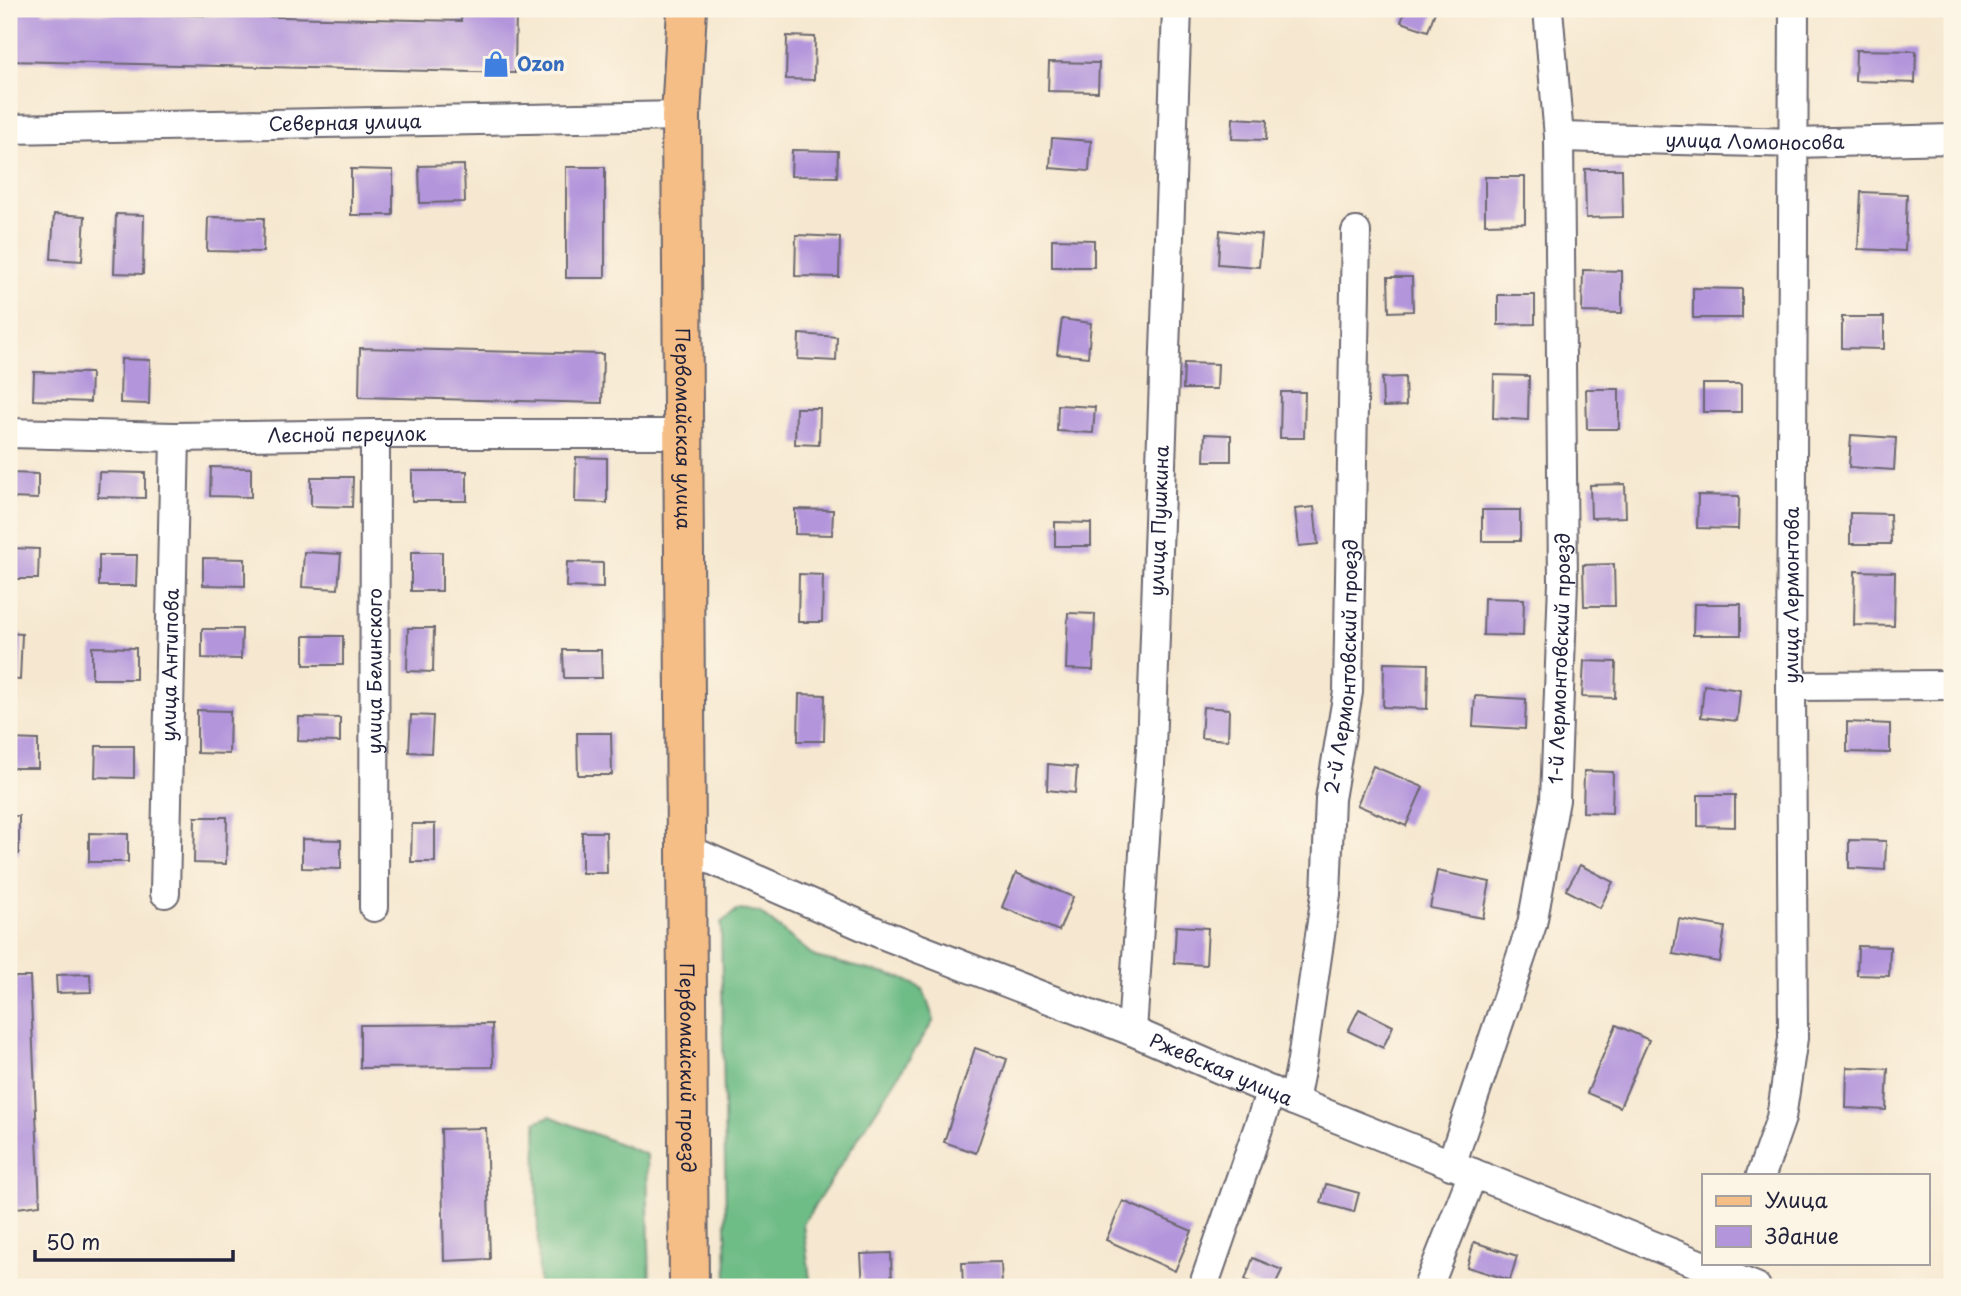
<svg xmlns="http://www.w3.org/2000/svg" width="1961" height="1296" font-family="'Playpen Sans',sans-serif">
<rect width="100%" height="100%" fill="#fcf5e5"/>
<filter id="ink" filterUnits="userSpaceOnUse"><feTurbulence type="fractalNoise" baseFrequency=".0143" numOctaves="2"/><feDisplacementMap in="SourceGraphic" scale="14" xChannelSelector="R" yChannelSelector="G"/><feConvolveMatrix kernelMatrix="1 2 1 2 8 2 1 2 1" color-interpolation-filters="sRGB"/></filter>
<filter id="wash" filterUnits="userSpaceOnUse"><feTurbulence type="fractalNoise" baseFrequency=".00686" numOctaves="4" result="noise"/><feDisplacementMap in="SourceGraphic" scale="28" xChannelSelector="R" yChannelSelector="G"/><feGaussianBlur stdDeviation="1.57" result="paint"/><feColorMatrix in="noise" values="0 0 0 0 0 0 0 0 0 0 0 0 0 0 0 0 0 1.4 0 .05"/><feComposite in="paint" operator="in"/></filter>
<g filter="url(#wash)">
<rect width="100%" height="100%" fill="#f6e8d0"/>
<!-- forest -->
<path fill="#6ebc86" stroke="#486f60" stroke-width="2" d="M737 910 759 912 815 957 902 978 923 989 934 1020 803 1224 811 1287H727L721 923Z
M550 1116 647 1155 650 1287H539L536 1122Z"/>
<g id="blocks">
<!-- building -->
<path fill="#b395dc" d="M9 9H43V12L461 21 462 9H516L515 73 9 61Z
M1406 9H1436L1428 31 1401 22Z
M787 36 815 37 814 80 786 79Z
M1856 50 1916 51 1915 83 1855 81Z
M1049 62 1099 63 1098 92 1048 91Z
M1233 118 1267 120 1266 140 1232 139Z
M1052 138 1091 141 1089 171 1050 168Z
M792 150 838 151 837 177 791 176Z
M464 165 465 202 420 203 419 166Z
M566 167H605V278H566Z
M351 169 393 170V215H351Z
M1585 169H1622L1623 217 1586 218Z
M1485 177H1525V223L1485 224Z
M1861 192 1907 194 1905 251 1858 249Z
M54 214 85 216 82 261 51 259Z
M116 214 144 215 143 274 114 273Z
M208 217 264 218 263 252 207 251Z
M1220 230 1262 235 1259 267 1218 264Z
M796 235 840 237 839 277 795 276Z
M1052 239 1094 240V267H1052Z
M1583 270 1622 271V313L1582 312Z
M1388 277H1412L1413 311 1389 312Z
M1693 288 1742 289V318H1693Z
M1498 295H1535V324L1498 325Z
M1842 317H1884V349L1842 348Z
M1062 319 1091 323 1088 357 1057 354Z
M799 334 837 337 836 361 798 359Z
M360 348 603 354 602 403 359 397Z
M121 359 150 360 149 404 120 403Z
M1184 363 1218 364 1217 389H1183Z
M34 372 91 373 90 402 33 400Z
M1494 375 1529 376 1528 420 1493 418Z
M1405 377 1406 406 1383 407 1382 378Z
M1703 384H1741V412H1703Z
M1586 389H1619V429H1587Z
M1281 392H1305L1304 438H1280Z
M1058 405 1095 407 1093 433 1057 431Z
M796 408H820L819 445 795 444Z
M1205 434 1231 435V461H1204Z
M1851 435 1896 438 1894 470 1849 467Z
M576 457 607 458V503L575 502Z
M211 467 251 468V497L210 496Z
M412 471H467V501H412Z
M99 472 145 473V498L98 497Z
M9 473 38 474V499L9 498Z
M311 477H353L352 507 311 506Z
M1625 484 1626 517 1591 518 1590 485Z
M1698 495 1739 496 1738 529 1697 528Z
M1314 507 1318 544 1299 546 1295 509Z
M795 509 833 510 832 535 795 534Z
M1482 510H1520V541H1482Z
M1850 513 1890 514 1891 544H1850Z
M1055 522 1091 523V546H1055Z
M9 548 39 549 38 579H9Z
M304 552 341 554 338 589 302 587Z
M411 552H442V591H411Z
M99 555H137L136 586H99Z
M203 558 245 559V586L203 585Z
M567 562 603 563V588L566 587Z
M1614 564 1615 606H1584L1583 565Z
M1855 571 1895 572 1894 626 1854 625Z
M799 574 823 575 822 622H798Z
M1484 598 1524 599 1523 636 1483 635Z
M1694 604H1741V635H1693Z
M1068 613 1095 614 1093 670 1066 669Z
M408 628H434L433 672 407 671Z
M202 629H242L241 659 202 658Z
M9 633 22 634 20 680 9 679Z
M304 636H343V665H304Z
M92 647 136 648V679H92Z
M563 650H601L602 678H564Z
M1584 661 1616 662 1615 698 1582 697Z
M1384 663 1428 664 1427 709 1383 707Z
M1704 685 1740 690 1737 721 1701 717Z
M799 694 825 695 824 741H798Z
M1475 696 1526 699 1525 729 1473 726Z
M1203 707 1229 709 1228 740 1201 738Z
M197 710 230 711 229 754 197 753Z
M411 715 433 716 431 753 409 752Z
M299 717 340 718V742L298 741Z
M1847 722 1890 724V753L1847 752Z
M577 733H611L612 775H578Z
M9 739 38 740V768H9Z
M96 746H134V778L95 777Z
M1048 764 1077 767 1075 793 1047 790Z
M1373 766 1423 787 1406 826 1357 805Z
M1584 771 1613 772 1612 813 1583 812Z
M1698 795H1735V827L1698 826Z
M9 816H19V854H9Z
M195 817H227L226 864 194 863Z
M412 824H435V862H411Z
M582 832H606L607 873H582Z
M89 833 128 834V862H89Z
M302 839 341 840V869L302 868Z
M1849 840 1886 841 1885 870 1849 868Z
M1580 865 1613 882 1600 908 1566 890Z
M1437 871 1490 882 1483 918 1430 908Z
M1016 873 1073 897 1059 931 1002 907Z
M1679 919 1725 927 1720 962 1673 954Z
M1176 926 1208 928 1206 965 1174 963Z
M1858 946 1890 947 1889 976 1857 975Z
M90 974 91 992 57 993 56 975Z
M9 977H30L40 1205 9 1209Z
M1359 1009 1393 1026 1383 1048 1348 1031Z
M492 1024 493 1067 360 1068V1025Z
M1616 1025 1649 1040 1620 1107 1587 1093Z
M975 1048 1007 1059 976 1153 944 1142Z
M1847 1067 1888 1069 1886 1110 1846 1108Z
M486 1128 490 1259 444 1261 441 1129Z
M1326 1184 1359 1193 1354 1212 1321 1203Z
M1123 1201 1192 1231 1175 1271 1106 1240Z
M1474 1242 1517 1256 1510 1280 1467 1267Z
M891 1253 892 1287H863L861 1254Z
M1253 1258 1282 1270 1274 1287H1261L1245 1280Z
M1001 1262 1002 1287H963L962 1263Z"/>
</g>
</g>
<g filter="url(#ink)">
<use href="#blocks" fill-opacity="0" stroke="#6c676f" stroke-width="2"/>
<g fill="none" stroke-linecap="round" stroke-linejoin="round">
<defs>
<g id="minor">
<path id="s1" d="M9 129 681 116"/>
<path id="s2" d="M1559 137 1794 143 1952 139"/>
<path id="s3" d="M9 433 175 437 375 434H684"/>
<path d="M1791 686 1952 685"/>
<path id="s4" d="M687 849 879 933 1132 1031 1294 1101 1756 1287"/>
<path id="s5" d="M165 893 175 437"/>
<path id="s6" d="M374 907 375 434"/>
<path id="s7" d="M1132 1031 1151 749 1177 9"/>
<path id="s8" d="M1294 1101 1302 1060 1326 894 1330 799 1348 692 1356 232"/>
<path id="s9" d="M1451 1165 1532 924 1555 800 1563 582 1559 137 1548 9"/>
<path id="s10" d="M1761 1175 1781 1118 1793 1038 1791 686 1794 9"/>
<path d="M1203 1287 1271 1091"/>
<path d="M1428 1287 1473 1173"/>
</g>
<g id="primary">
<path id="s11" d="M687 9 681 116 689 1287"/>
</g>
</defs>
<!-- minor casing -->
<use href="#minor" stroke="#6c676f" stroke-width="32"/>
<!-- primary casing -->
<use href="#primary" stroke="#6c676f" stroke-width="42"/>
<!-- minor -->
<use href="#minor" stroke="#fff" stroke-width="28"/>
<!-- primary -->
<use href="#primary" stroke="#f6be87" stroke-width="38"/>
</g>
</g>
<!-- icons -->
<defs>
<symbol id="shop-bare" viewBox="-9 -9 18 18"><path d="M-5-2.5h2.3a2.7 3.5 0 0 1 5.4 0H5L5.5 6h-11ZM-1.5-2.5h3a1.5 2.3 0 0 0-3 0Z" fill="#3f7fe0" stroke="#fcf5e5" stroke-width="2.5" paint-order="stroke"/></symbol>
</defs>
<g fill-rule="evenodd">
<use href="#shop-bare" x="477" y="45" width="38" height="38"/>
</g>
<g text-anchor="middle" stroke-width="7" stroke-linejoin="round" paint-order="stroke">
<!-- shop labels -->
<g font-size="19" font-weight="bold" fill="#366cbe" stroke="#fcf5e5" text-anchor="start">
<text x="517" y="71">Ozon</text>
</g>
<!-- street labels -->
<g font-size="19" fill="#22223b" stroke="#fcf5e5">
<text dy="7" stroke="none"><textPath href="#s1" startOffset="336">Северная улица</textPath></text>
<text dy="7" stroke="none"><textPath href="#s2" startOffset="196">улица Ломоносова</textPath></text>
<text dy="7" stroke="none"><textPath href="#s11" startOffset="420">Первомайская улица</textPath></text>
<text dy="7" stroke="none"><textPath href="#s3" startOffset="338">Лесной переулок</textPath></text>
<text dy="7" stroke="none"><textPath href="#s7" startOffset="511">улица Пушкина</textPath></text>
<text dy="7" stroke="none"><textPath href="#s10" startOffset="584">улица Лермонтова</textPath></text>
<text dy="7" stroke="none"><textPath href="#s9" startOffset="522">1-й Лермонтовский проезд</textPath></text>
<text dy="7" stroke="none"><textPath href="#s5" startOffset="228">улица Антипова</textPath></text>
<text dy="7" stroke="none"><textPath href="#s8" startOffset="438">2-й Лермонтовский проезд</textPath></text>
<text dy="7" stroke="none"><textPath href="#s6" startOffset="236">улица Белинского</textPath></text>
<text dy="7" stroke="none"><textPath href="#s11" startOffset="1059">Первомайский проезд</textPath></text>
<text dy="7" stroke="none"><textPath href="#s4" startOffset="578">Ржевская улица</textPath></text>
</g>
</g>
<!-- margin -->
<rect width="1961" height="1296" fill="none" stroke="#fcf5e5" stroke-width="35"/>
<!-- legend -->
<rect x="1702" y="1174" width="228" height="91" fill="#fcf5e5" stroke="#a5a1a1" stroke-width="2"/>
<rect x="1716" y="1196" width="35" height="10" fill="#f6be87" stroke="#a5a1a1" stroke-width="2"/>
<text x="1765" y="1208" font-size="21" fill="#22223b">Улица</text>
<rect x="1716" y="1226" width="35" height="21" fill="#b395dc" stroke="#a5a1a1" stroke-width="2"/>
<text x="1765" y="1244" font-size="21" fill="#22223b">Здание</text>
<!-- scale -->
<path d="M35 1250v10h198v-10" fill="none" stroke="#22223b" stroke-width="3.5"/>
<text x="46" y="1250" font-size="21" fill="#22223b" stroke="#fcf5e5" stroke-width="5" paint-order="stroke">50 m</text>
</svg>
